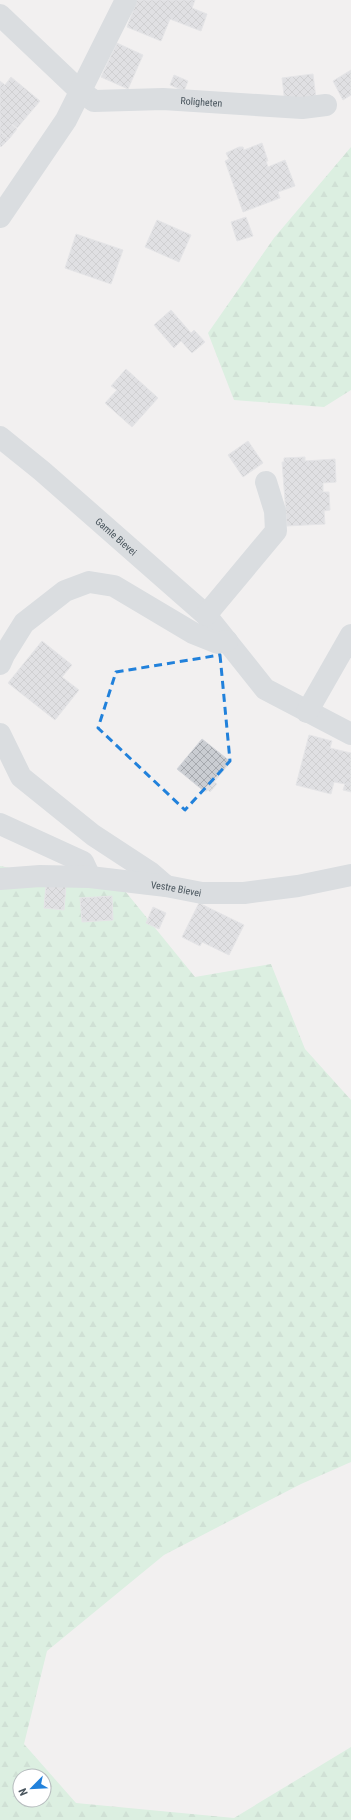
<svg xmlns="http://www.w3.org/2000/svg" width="351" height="1820" font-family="'Roboto Condensed',sans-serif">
<defs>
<pattern id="forest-firs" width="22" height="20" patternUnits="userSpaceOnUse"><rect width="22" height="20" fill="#c0edce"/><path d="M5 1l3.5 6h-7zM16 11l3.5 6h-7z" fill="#a6cdb3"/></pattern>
<pattern id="building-cross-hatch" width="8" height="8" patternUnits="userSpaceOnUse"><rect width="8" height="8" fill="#cacdd2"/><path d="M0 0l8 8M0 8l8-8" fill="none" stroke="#a6a9ae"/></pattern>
</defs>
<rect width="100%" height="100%" fill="#f2f0f0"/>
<!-- forest -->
<path fill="url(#forest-firs)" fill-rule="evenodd" d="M351 147V390L324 407 234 400 208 333 274 238Z
M0 866 125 891 195 977 271 964 305 1049 351 1100V1462L301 1484 164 1555 47 1651 24 1744 76 1803 234 1818 351 1747V1820H0ZM20 1776H44V1800H20Z"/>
<!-- building -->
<path fill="url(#building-cross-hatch)" stroke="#d4d6db" d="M137 0H195L192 8 207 14 201 31 170 19 161 41 127 27Z
M117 43 143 55 128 89 101 77Z
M351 70V95L343 100 333 81Z
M313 74 316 99 285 103 282 78Z
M174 75 188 81 184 91 170 85Z
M11 77 40 101 17 128 12 124V125L17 129 9 139 0 131V81L5 85Z
M0 131 9 139 1 147 0 146Z
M262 143 268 161H266L268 167 285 160 295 186 278 192 280 198 243 212 225 161 229 159 226 153 239 147H243L244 150Z
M246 217 253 236 237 241 231 222Z
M157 220 191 235 179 262 145 247Z
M76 234 123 250 111 284 65 268Z
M171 310 191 333 194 330 205 342 192 353 181 341 174 348 154 325Z
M126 369 158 398 132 427 105 403 117 390 111 386Z
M248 441 263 463 243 477 228 455Z
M305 457V461L335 459 336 482 323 483V492H329L330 510 324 511 325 524 287 526 282 462H284V458Z
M42 641 72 665 62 677 79 690 55 720 8 683Z
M309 735 332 741 330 748 351 753V792L343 790 345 784 334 782 331 794 296 785Z
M202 739 231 762 214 782 217 784 210 792 208 790 205 792 177 769Z
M46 884 66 886 64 910 44 908Z
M112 896 113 920 82 922 80 898Z
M199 903 244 925 229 955 202 942 200 946 182 937Z
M153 907 166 913 159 929 146 923Z"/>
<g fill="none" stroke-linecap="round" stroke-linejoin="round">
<!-- minor -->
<g stroke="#bcc5cc" stroke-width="22">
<path id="s1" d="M0 15 80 91 94 101 163 99 302 108 326 105"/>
<path d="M0 217 66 120 126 0"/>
<path id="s2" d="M0 437 42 471 206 615 265 689 351 734"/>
<path d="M206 615 276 531 275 511 266 482"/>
<path d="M0 664 4 655 24 623 65 591 89 582 114 586 193 633 218 643 227 641"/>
<path d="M307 712 351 635"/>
<path d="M0 734 21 777 93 835 151 873 166 886"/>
<path d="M0 824 83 862 90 877"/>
<path id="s3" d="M0 879 40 876 90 877 166 886 202 893H244L298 886 351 875"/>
</g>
</g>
<!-- marked area -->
<path d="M0 0H351V1820H0ZM220 655 230 761 185 810 98 728 116 672Z" fill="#f2f0f0" fill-opacity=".55" fill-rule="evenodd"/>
<path fill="none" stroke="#2181db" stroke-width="3" stroke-dasharray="8 5" stroke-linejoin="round" d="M220 655 230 761 185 810 98 728 116 672Z"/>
<g text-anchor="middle" stroke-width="3" stroke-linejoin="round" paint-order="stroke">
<!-- street labels -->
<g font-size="10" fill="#48545c" stroke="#fff">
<text dy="4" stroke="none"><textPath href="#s1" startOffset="235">Roligheten</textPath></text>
<text dy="4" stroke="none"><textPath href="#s2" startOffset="153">Gamle Bievei</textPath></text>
<text dy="4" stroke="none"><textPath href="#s3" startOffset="177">Vestre Bievei</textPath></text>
</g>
</g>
<!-- north arrow -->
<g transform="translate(32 1788) rotate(246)"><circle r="19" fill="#ffffff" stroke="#b6bbbe"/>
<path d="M0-3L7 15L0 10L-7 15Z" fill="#2181db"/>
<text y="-6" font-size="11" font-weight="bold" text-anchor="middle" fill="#48545c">N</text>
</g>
</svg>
